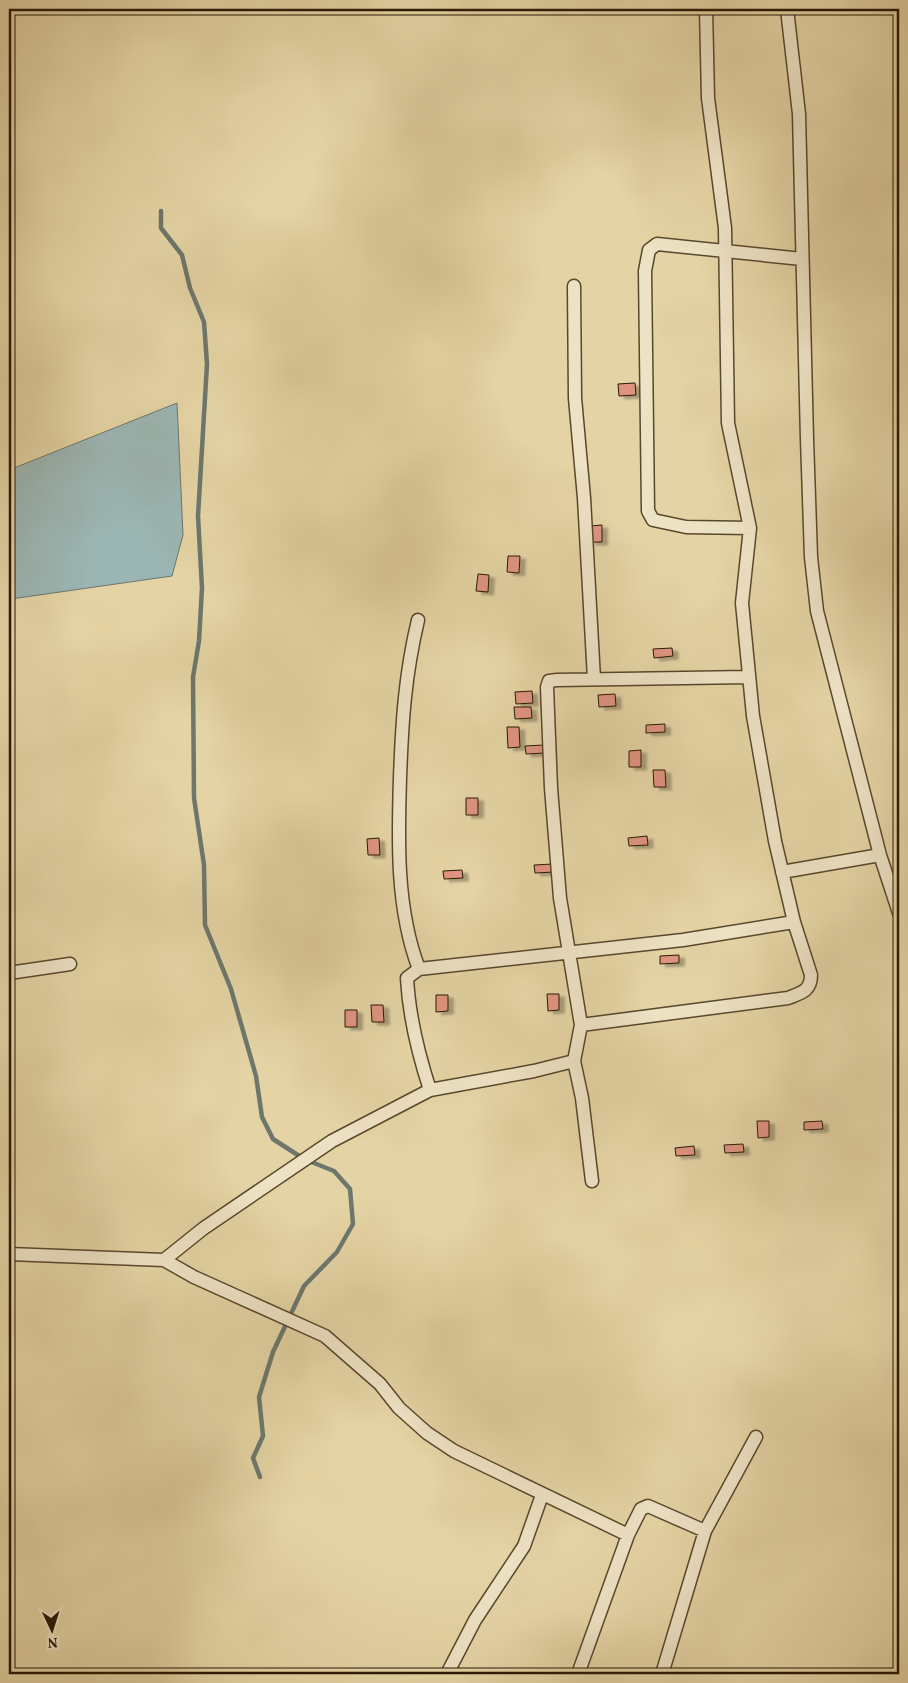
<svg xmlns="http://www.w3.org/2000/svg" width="908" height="1683" font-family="Vollkorn,serif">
<defs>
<filter id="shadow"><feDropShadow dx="5.5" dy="3" stdDeviation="1" flood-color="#0004"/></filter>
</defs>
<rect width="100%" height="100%" fill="#e4d3a4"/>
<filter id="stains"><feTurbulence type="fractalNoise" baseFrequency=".004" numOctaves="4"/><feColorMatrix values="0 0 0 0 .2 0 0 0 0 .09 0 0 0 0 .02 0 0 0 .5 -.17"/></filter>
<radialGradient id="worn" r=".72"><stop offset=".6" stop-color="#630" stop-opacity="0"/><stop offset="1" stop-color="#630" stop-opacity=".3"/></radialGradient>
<!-- water -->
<path fill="#9bb5b2" stroke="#6d776c" d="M177 403 183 535 172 576 11 599 9 592V470Z"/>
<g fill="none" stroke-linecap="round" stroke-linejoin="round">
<!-- stream -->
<path stroke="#6d776c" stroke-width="4.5" d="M161 211V228L182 255 190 288 204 322 207 364 198 516 202 588 199 641 193 677 194 798 204 865 205 925 231 989 256 1076 262 1117 273 1139 304 1159 334 1171 350 1189 353 1224 337 1252 304 1286 273 1352 259 1397 263 1436 253 1458 260 1477"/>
</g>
<!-- building -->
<path fill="#df9481" stroke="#291904" filter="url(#shadow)" d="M635 383 636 395 619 396 618 384Z
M602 525V542H590V526Z
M508 556H520L519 573 507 572Z
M478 574 489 575 488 592 476 591Z
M672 648 673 656 654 658 653 649Z
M532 691 533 703 516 704 515 692Z
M615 694 616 706 599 707 598 695Z
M514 707H531L532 718 515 719Z
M665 724V732L646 733V725Z
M507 727H519L520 747 508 748Z
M544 745 545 753 526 754 525 746Z
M641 750V767H629V751Z
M653 770H665L666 787H654Z
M466 798H478V815H466Z
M647 836 648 845 629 846 628 838Z
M379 838 380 855H368L367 839Z
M553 864 554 872 535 873 534 865Z
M462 870 463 878 444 879 443 871Z
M679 955V963L660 964V956Z
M547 994H559V1010L548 1011Z
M436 995H448V1011L436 1012Z
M371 1005H383L384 1022H372Z
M345 1010H357V1027H345Z
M757 1121H769V1137L758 1138Z
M822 1121 823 1129 804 1130V1122Z
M743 1144 744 1152 725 1153 724 1145Z
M694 1146 695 1155 676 1156 675 1148Z"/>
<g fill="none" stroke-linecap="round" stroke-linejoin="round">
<defs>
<path id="street" d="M787 9 799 114 807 439 811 557 817 611 880 855 899 913
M574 286 575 398 584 498 594 679
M750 528 686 527 653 520 648 511 645 271 649 250 657 244 802 259
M418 620C405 675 402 721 400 778 398 840 396 909 419 969
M782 872 880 855
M9 973 70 964
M581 1025 788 998C801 993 811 991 811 975L794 922 775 841 753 716 742 603 750 528 728 423 725 228 708 98 706 9
M430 1090C418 1053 409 1017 407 978L419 969 683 940 794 922
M592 1181 582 1098 574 1061 581 1025 560 898 551 788 547 687 549 681 557 680 748 677
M9 1254 164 1260 194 1277 325 1336 380 1384 399 1408 427 1433 454 1451 628 1535 641 1509 648 1506 705 1531
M164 1260 204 1228 332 1141 430 1090 534 1071 574 1061
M447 1674 475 1620 524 1546 542 1495
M578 1674 628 1535
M662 1674 705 1531 756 1437"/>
</defs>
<!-- street casing -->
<use href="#street" stroke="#58482c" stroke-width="15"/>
<!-- street -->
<use href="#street" stroke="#ede2c4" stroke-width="12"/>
</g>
<!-- margin -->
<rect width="908" height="1683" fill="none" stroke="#e4d3a4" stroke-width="30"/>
<rect x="10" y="10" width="888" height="1663" fill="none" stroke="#291904" stroke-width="2.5"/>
<rect x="15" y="15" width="878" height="1653" fill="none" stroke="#291904"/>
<!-- north arrow -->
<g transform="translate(52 1630) rotate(176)" stroke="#ede2c4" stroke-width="4" paint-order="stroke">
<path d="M0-4L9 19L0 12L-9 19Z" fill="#291904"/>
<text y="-8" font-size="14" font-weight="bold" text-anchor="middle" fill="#291904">N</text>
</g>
<rect width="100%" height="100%" filter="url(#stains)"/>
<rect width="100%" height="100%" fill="url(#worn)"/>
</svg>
